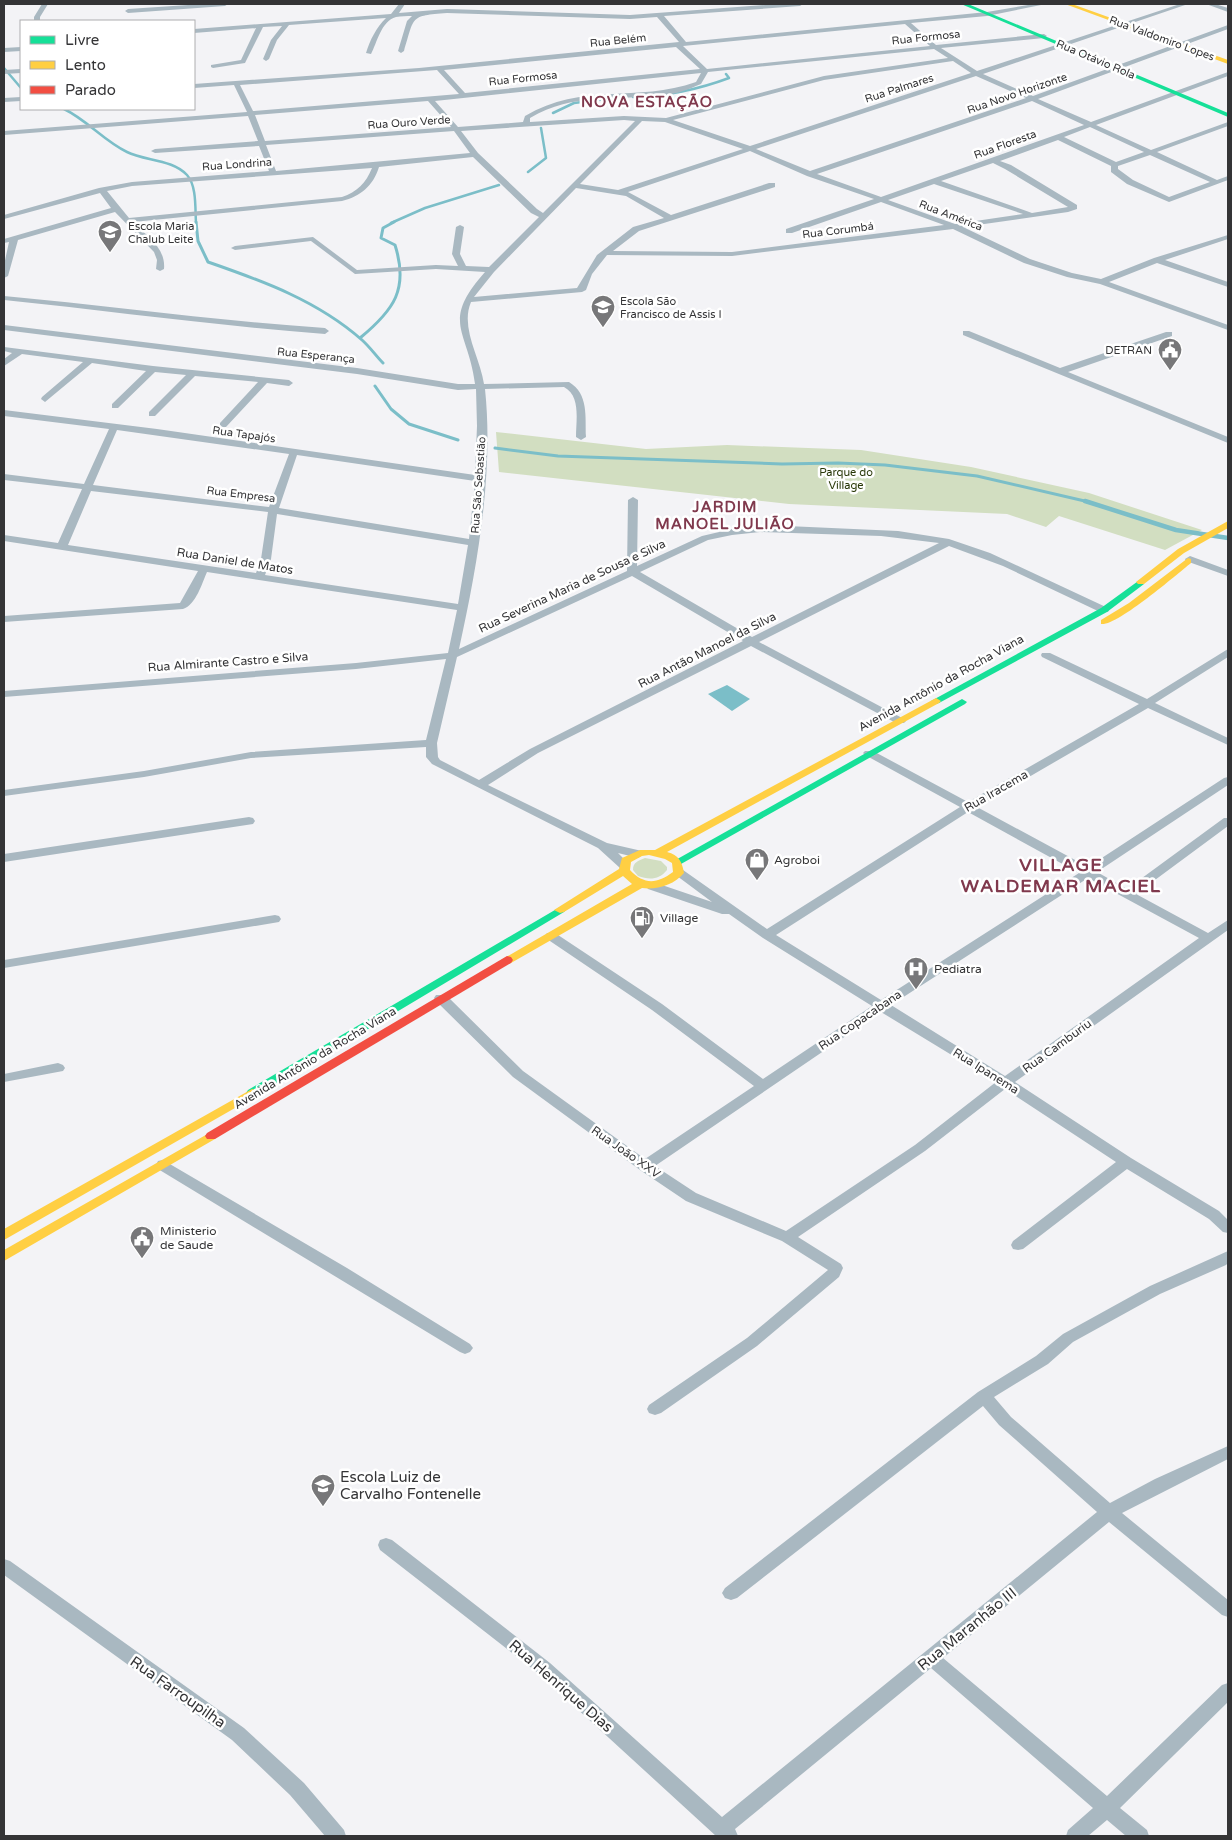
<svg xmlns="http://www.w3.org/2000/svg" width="1232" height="1840" font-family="'Varela Round',sans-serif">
<rect width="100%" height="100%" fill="#f3f3f6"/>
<!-- green -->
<path fill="#d2dec1" d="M496 432 646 449 727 445 861 450 971 467 1089 493 1202 530 1165 550 1059 516 1046 527 1007 514 789 504 499 472Z
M645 858 661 861 667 867V870C659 880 649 880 638 876L633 870C633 862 638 861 645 858Z"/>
<!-- water -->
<path fill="#7bbec8" d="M727 685 750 699 732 711 708 694Z"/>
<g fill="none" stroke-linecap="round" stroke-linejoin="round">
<!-- stream-far2 -->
<path stroke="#7bbec8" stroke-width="2.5" d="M4 68 21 88
M633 97C667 96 697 90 729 78L726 74
M64 109C87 120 104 141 127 152 145 161 172 159 187 175 197 186 195 209 196 223
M553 113 574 103 614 98
M528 172 546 158 541 128
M391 223 425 208 499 185"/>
<!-- stream-far1 -->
<path stroke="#7bbec8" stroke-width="3" d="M196 222 198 241 208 262C263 281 318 301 362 340 370 347 376 356 383 363
M360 338C394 310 409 289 395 245L381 238 383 228 394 222
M375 386 391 409 409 424 458 440
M495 448 558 456 782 464 838 463 885 465 977 476 1089 502"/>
<!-- stream -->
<path stroke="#7bbec8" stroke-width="4.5" d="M1085 501 1176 530 1228 538"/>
<!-- street -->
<path fill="#a9b8c1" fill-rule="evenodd" d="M42 4H48L40 17V21H34V17Z
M203 4H228L225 6 128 13 125 11 128 9Z
M399 4H405L399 13 447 9 630 15 779 4H803L800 6 664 16 686 42 987 12 1034 4H1046L987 16 911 23 936 45 1044 34 1047 36 1044 38 941 48 977 71 1180 4H1188L983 74 1033 96 1228 25V29L1038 99 1091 122 1228 72V76L1096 125 1151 150 1228 122V126L1157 152 1217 180 1228 176V180L1169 202 1127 184 1111 172V166L1058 140 1000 161 1011 165 1077 205V209L1068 212 963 227 1030 259 1072 273 1101 279 1154 258 1228 235V239L1165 260 1228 282V287L1157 263 1109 282 1228 325V330L1100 284 1067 277 1024 263 953 229 732 256 607 255 592 274 586 290 582 292 471 302C460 328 480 357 484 384L569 382C589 394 585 417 586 437L581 440 576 437C576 420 581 396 564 387L485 389C494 474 477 567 459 649L627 571 628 500 633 497 638 500 637 566 702 536 732 529 787 526 898 531 949 539 990 553 1108 608 1109 610 1108 612H1100L1003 566 949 546 759 642 904 719 906 721 904 723H896L751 646 538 753 488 785 607 843 642 851 644 854 638 858 618 853 630 865 624 869 620 868 598 848 432 764 426 757V747L251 758 144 777 4 796V790L144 771 251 752 426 740 446 659 356 669 4 697V691L356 663 448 653 457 610 207 572C202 583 196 605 183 609L4 622V616L180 603 198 571 4 541V535L58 543 82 489 4 480V474L84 484 109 429 4 416V410L157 429 475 475 477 426 476 389 458 390 357 374 4 330V325L357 368 458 384H475C468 329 440 323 485 272L436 269 355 274 311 241 235 250 231 248 235 246 313 237 357 270 436 265 458 266 452 254 456 227 460 225 464 227 460 254 466 266 489 267 539 217 531 213 473 157 379 167C373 186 361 196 342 201L133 222C147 236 166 248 164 269L160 271 156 269 157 260 154 252 115 212 18 240 8 276 4 278V265L9 242 4 243V239L111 208 100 193 4 219V215L99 188 132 182 269 171 259 146 155 153 151 151 155 149 258 141 248 116 4 135V131L247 112 234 85 194 88V84L419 68 679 42 657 17 630 19 447 13C409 16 415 16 404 51L401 53 398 51 407 21 412 16C407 16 401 16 396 17 381 21 377 43 371 54L366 53C370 40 376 28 386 18L289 25 277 40 269 59 266 61 263 59 271 40 282 26 263 27 245 63 213 68 211 67V65L241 60 256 28 194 33V29L391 14ZM905 24 930 46 707 69 683 46ZM676 47 700 69 465 93 444 70ZM934 49 948 58 824 76 666 118 624 116 530 122V118C574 92 617 101 665 95 677 94 689 89 701 84L708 72ZM953 61 971 73 750 146 673 120 824 80ZM437 70 459 94 253 111 240 85ZM701 73 696 82C637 103 582 82 525 116L523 122 458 127 435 101ZM976 76 1026 98 810 171 756 149ZM428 101 451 127 265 141 255 115ZM1032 101 1084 125 881 197 817 174ZM624 120 635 121 543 213 537 209 478 153 461 131ZM642 121 665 122 743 149 618 190 580 184ZM1090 127 1144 152 1116 162 1064 137ZM454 131 470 153 276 171 266 145ZM750 151 807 176 874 199 786 229V233H792L881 202 944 225 732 252 613 251 639 231 775 187V183H769L671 215 628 192ZM1150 155 1210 182 1169 197 1133 180 1118 169V166ZM993 163 1005 169 1068 207 1032 213 941 181ZM372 168C366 183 357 192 342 197L129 218 107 191 132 186ZM934 184 1023 214 955 224 888 200ZM576 188 626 196 664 218 633 227 597 255 577 288 474 297 494 272ZM117 430 289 454 269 507 93 485ZM297 455 475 481 469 539 279 508ZM91 491 268 512 261 559 256 573 68 545ZM277 514 468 545 458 604 265 575 271 559ZM760 532 881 536 939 543 752 637 640 572 708 540 732 535ZM632 576 743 641 530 749 479 780 440 760 438 757 437 743 457 657Z
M1206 4H1215L1228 8V12Z
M21 47V51L4 52V48Z
M21 69V73L4 74V70Z
M21 97V101L4 102V98Z
M4 296C111 306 218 321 325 328L329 331 325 334C218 326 111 311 4 300Z
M963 331H969L1060 368 1166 332H1172V336L1068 372 1228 437V443L963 335Z
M4 347 153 366 289 380 293 383 289 386 267 383 226 427H220V423L258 382 195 376 155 416H149V412L186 375 155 372 118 408H112V404L146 371 92 363 45 402 41 399 42 397 83 362 22 354 4 366V359L12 353 4 351Z
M1190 556 1228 570V576L1186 561 1185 559Z
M1228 649V657L1155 703 1228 738V745L1148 708 977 807 1088 867 1224 778 1228 777V785L1097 872 1127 889 1224 818H1228V826L1136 894 1208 933 1228 920V930L1015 1082 1131 1158 1219 1211 1228 1220V1233L1223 1232 1209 1219 1127 1169 1023 1249 1018 1250 1013 1249 1011 1245 1013 1241 1116 1162 1005 1089 925 1151 798 1237 841 1264 843 1268 839 1277 757 1346 661 1413 655 1415 649 1413 647 1409 649 1405 747 1338 828 1270 782 1241 686 1201 640 1170 513 1077 436 1001 434 998 436 995H446L523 1071 645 1159 754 1086 652 1010 547 939 545 936 547 933H555L662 1004 763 1079 872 1006 763 938 729 914H722L648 889 646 886 648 883H656L712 902 673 873 675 870H683L767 929 960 807 865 755 863 753 865 751H873L968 802 1139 704 1042 657 1041 655 1042 653H1050L1147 699ZM968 812 1079 873 881 1000 776 935ZM1088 878 1199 938 1005 1076 891 1005ZM881 1012 996 1082 915 1145 786 1231 696 1193 655 1166Z
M249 817 253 818 255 821 253 824 4 862V854Z
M275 915 279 916 281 919 279 922 4 968V960Z
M58 1063 63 1065 65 1068 63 1071 4 1082V1074Z
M163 1160 347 1268 470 1344 473 1348 470 1352 465 1354 460 1352 158 1169 156 1165 158 1161Z
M1228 1251V1263L1226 1265 1160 1294 1073 1342 1048 1364 994 1397 1011 1417 1110 1503 1155 1479 1228 1446V1459L1122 1513 1228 1600V1617L1222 1615 1109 1522 943 1658 1107 1796 1222 1685 1228 1683V1702L1120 1808 1147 1830 1149 1836H1126L1107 1820 1088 1836H1066L1068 1830 1093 1808 931 1668 735 1829 738 1836H716L538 1673 380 1550 378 1545 380 1540 386 1538 392 1540 550 1663 722 1817 1097 1512 999 1425 983 1406 737 1598 731 1600 725 1598 722 1593 725 1588 978 1392 1036 1356 1063 1334 1150 1286Z
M4 1559 10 1561 244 1728 304 1783 344 1830 346 1836H325L290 1795 232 1740 4 1575Z"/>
<!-- fast -->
<path fill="#16e098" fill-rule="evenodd" d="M961 4H968L1228 113V117Z
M1141 579 1144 580V584L1107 612 939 703 936 704 931 701 1101 608Z
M962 699 967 702 965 704 681 864H673L672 862Z
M560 907 566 910 564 912 256 1096H248L246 1093 248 1090Z"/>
<!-- slow -->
<path fill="#ffcf43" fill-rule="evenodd" d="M1065 4H1072L1228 60V64Z
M1228 521V528L1184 553 1144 584H1138L1136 582 1178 549Z
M1188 558 1191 559V563C1176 575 1116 627 1101 624V620L1129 603Z
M936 698 941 701 939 703 667 852C679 855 682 862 684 873 674 885 657 890 642 888L511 963 507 964 501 960 632 884 623 876 564 912 560 913 554 910 619 869 622 858 640 850H655ZM649 855 665 859 672 863 673 872C657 884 644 885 630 870L631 862 642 856Z
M252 1089 256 1090 258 1093 256 1096 4 1240V1229Z
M211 1132 215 1133 217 1136 215 1139 4 1261V1250Z"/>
<!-- jam -->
<path fill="#f24e42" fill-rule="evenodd" d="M507 956 511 957 513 960 511 963 215 1139H207L205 1136 207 1133Z"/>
</g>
<!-- icons -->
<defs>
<symbol id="school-pin" viewBox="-11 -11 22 30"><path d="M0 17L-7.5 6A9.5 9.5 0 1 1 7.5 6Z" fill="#777779" stroke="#fff"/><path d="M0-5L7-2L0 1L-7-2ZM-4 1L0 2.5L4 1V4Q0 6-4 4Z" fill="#fff"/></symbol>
<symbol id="civic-pin" viewBox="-11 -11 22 30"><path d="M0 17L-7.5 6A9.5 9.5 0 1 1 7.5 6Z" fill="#777779" stroke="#fff"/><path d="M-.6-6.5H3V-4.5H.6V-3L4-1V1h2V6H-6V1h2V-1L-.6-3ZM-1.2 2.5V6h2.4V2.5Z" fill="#fff"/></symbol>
<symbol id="shop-pin" viewBox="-11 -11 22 30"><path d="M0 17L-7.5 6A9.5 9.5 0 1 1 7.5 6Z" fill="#777779" stroke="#fff"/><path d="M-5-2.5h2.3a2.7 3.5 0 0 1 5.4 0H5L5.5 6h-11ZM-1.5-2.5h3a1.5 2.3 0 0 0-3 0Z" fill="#fff"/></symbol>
<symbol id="fuel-pin" viewBox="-11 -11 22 30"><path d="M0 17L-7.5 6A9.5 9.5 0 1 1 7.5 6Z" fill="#777779" stroke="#fff"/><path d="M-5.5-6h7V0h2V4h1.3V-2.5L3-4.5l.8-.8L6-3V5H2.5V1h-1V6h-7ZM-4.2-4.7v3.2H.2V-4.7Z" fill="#fff"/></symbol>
<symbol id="hospital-pin" viewBox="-11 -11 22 30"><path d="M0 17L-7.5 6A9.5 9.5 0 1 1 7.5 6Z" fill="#777779" stroke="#fff"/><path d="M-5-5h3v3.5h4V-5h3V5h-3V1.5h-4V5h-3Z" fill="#fff"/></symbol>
</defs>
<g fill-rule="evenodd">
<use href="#school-pin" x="96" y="218" width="28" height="38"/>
<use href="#school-pin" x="589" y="293" width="28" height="38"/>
<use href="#civic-pin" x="1156" y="336" width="28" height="38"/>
<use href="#shop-pin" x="743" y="846" width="28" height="38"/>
<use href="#fuel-pin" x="628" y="904" width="28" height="38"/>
<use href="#hospital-pin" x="902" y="955" width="28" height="38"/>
<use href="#civic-pin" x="128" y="1224" width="28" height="38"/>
<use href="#school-pin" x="309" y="1472" width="28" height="38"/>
</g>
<g text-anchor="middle" stroke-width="5" stroke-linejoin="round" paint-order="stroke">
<!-- far-street labels -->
<g font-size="11" fill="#343436" stroke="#fff">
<text transform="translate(926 37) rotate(-6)" y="4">Rua Formosa</text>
<text transform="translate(1162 38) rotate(20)" y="4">Rua Valdomiro Lopes</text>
<text transform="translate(618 40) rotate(-6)" y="4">Rua Belém</text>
<text transform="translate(1096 59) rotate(23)" y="4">Rua Otávio Rola</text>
<text transform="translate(523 78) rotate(-6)" y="4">Rua Formosa</text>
<text transform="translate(899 88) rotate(-18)" y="4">Rua Palmares</text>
<text transform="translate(1017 93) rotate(-19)" y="4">Rua Novo Horizonte</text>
<text transform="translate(409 122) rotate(-4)" y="4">Rua Ouro Verde</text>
<text transform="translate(1005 144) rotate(-20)" y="4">Rua Floresta</text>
<text transform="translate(237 164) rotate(-4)" y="4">Rua Londrina</text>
<text transform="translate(951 215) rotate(21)" y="4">Rua América</text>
<text transform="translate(838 230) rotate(-7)" y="4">Rua Corumbá</text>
<text transform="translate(316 355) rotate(6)" y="4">Rua Esperança</text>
<text transform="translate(244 434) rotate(8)" y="4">Rua Tapajós</text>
<text transform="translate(478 485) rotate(-86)" y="4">Rua São Sebastião</text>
<text transform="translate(241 494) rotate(7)" y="4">Rua Empresa</text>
</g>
<!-- far-poi labels -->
<g font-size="11" fill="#343436" stroke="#fff" text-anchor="start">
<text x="128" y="230">Escola Maria<tspan x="128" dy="13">Chalub Leite</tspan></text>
<text x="620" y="305">Escola São<tspan x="620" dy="13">Francisco de Assis I</tspan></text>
<text x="1152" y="354" text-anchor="end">DETRAN</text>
</g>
<!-- far-park labels -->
<g font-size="11" fill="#293808" stroke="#fff">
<text x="846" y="476">Parque do<tspan x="846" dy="13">Village</tspan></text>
</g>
<!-- street labels -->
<g font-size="12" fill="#343436" stroke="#fff">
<text transform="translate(235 561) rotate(9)" y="4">Rua Daniel de Matos</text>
<text transform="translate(572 586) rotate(-25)" y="4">Rua Severina Maria de Sousa e Silva</text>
<text transform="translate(707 650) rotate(-27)" y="4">Rua Antão Manoel da Silva</text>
<text transform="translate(228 662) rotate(-4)" y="4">Rua Almirante Castro e Silva</text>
<text transform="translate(941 683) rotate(-29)" y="4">Avenida Antônio da Rocha Viana</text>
<text transform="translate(996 791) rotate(-30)" y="4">Rua Iracema</text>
<text transform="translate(860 1020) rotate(-34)" y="4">Rua Copacabana</text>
<text transform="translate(1057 1046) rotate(-36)" y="4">Rua Camburiu</text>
<text transform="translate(315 1058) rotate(-31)" y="4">Avenida Antônio da Rocha Viana</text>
<text transform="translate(986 1071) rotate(32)" y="4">Rua Ipanema</text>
<text transform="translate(626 1152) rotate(35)" y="4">Rua João XXV</text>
</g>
<!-- poi labels -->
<g font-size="12" fill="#343436" stroke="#fff" text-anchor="start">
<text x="774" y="864">Agroboi</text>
<text x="660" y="922">Village</text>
<text x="934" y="973">Pediatra</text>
<text x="160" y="1235">Ministerio<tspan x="160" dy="14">de Saude</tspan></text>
</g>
<!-- far-district labels -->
<g font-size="15" font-weight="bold" letter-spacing="1" fill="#80394d" stroke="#fff">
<text x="647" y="107">NOVA ESTAÇÃO</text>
<text x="725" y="512">JARDIM<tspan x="725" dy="17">MANOEL JULIÃO</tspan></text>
</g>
<!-- near-poi labels -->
<g font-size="15" fill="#343436" stroke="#fff" text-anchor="start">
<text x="340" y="1482">Escola Luiz de<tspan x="340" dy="17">Carvalho Fontenelle</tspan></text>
</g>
<!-- near-street labels -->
<g font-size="15" fill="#343436" stroke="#fff">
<text transform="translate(967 1629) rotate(-39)" y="5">Rua Maranhão III</text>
<text transform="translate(561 1686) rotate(41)" y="5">Rua Henrique Dias</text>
<text transform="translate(178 1692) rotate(35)" y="5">Rua Farroupilha</text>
</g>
<!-- district labels -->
<g font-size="18" font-weight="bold" letter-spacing="1" fill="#80394d" stroke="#fff">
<text x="1061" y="871">VILLAGE<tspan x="1061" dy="21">WALDEMAR MACIEL</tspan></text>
</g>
</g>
<!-- border -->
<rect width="1232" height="1840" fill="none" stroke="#343436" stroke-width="10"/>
<!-- legend -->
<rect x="20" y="20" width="175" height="90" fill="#ffffff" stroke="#aeaeaf"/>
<rect x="30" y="36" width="25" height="8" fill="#16e098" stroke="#aeaeaf"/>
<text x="65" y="45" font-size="15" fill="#343436">Livre</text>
<rect x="30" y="61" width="25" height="8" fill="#ffcf43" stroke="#aeaeaf"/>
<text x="65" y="70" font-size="15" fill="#343436">Lento</text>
<rect x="30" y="86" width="25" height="8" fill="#f24e42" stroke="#aeaeaf"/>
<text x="65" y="95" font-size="15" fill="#343436">Parado</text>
</svg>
